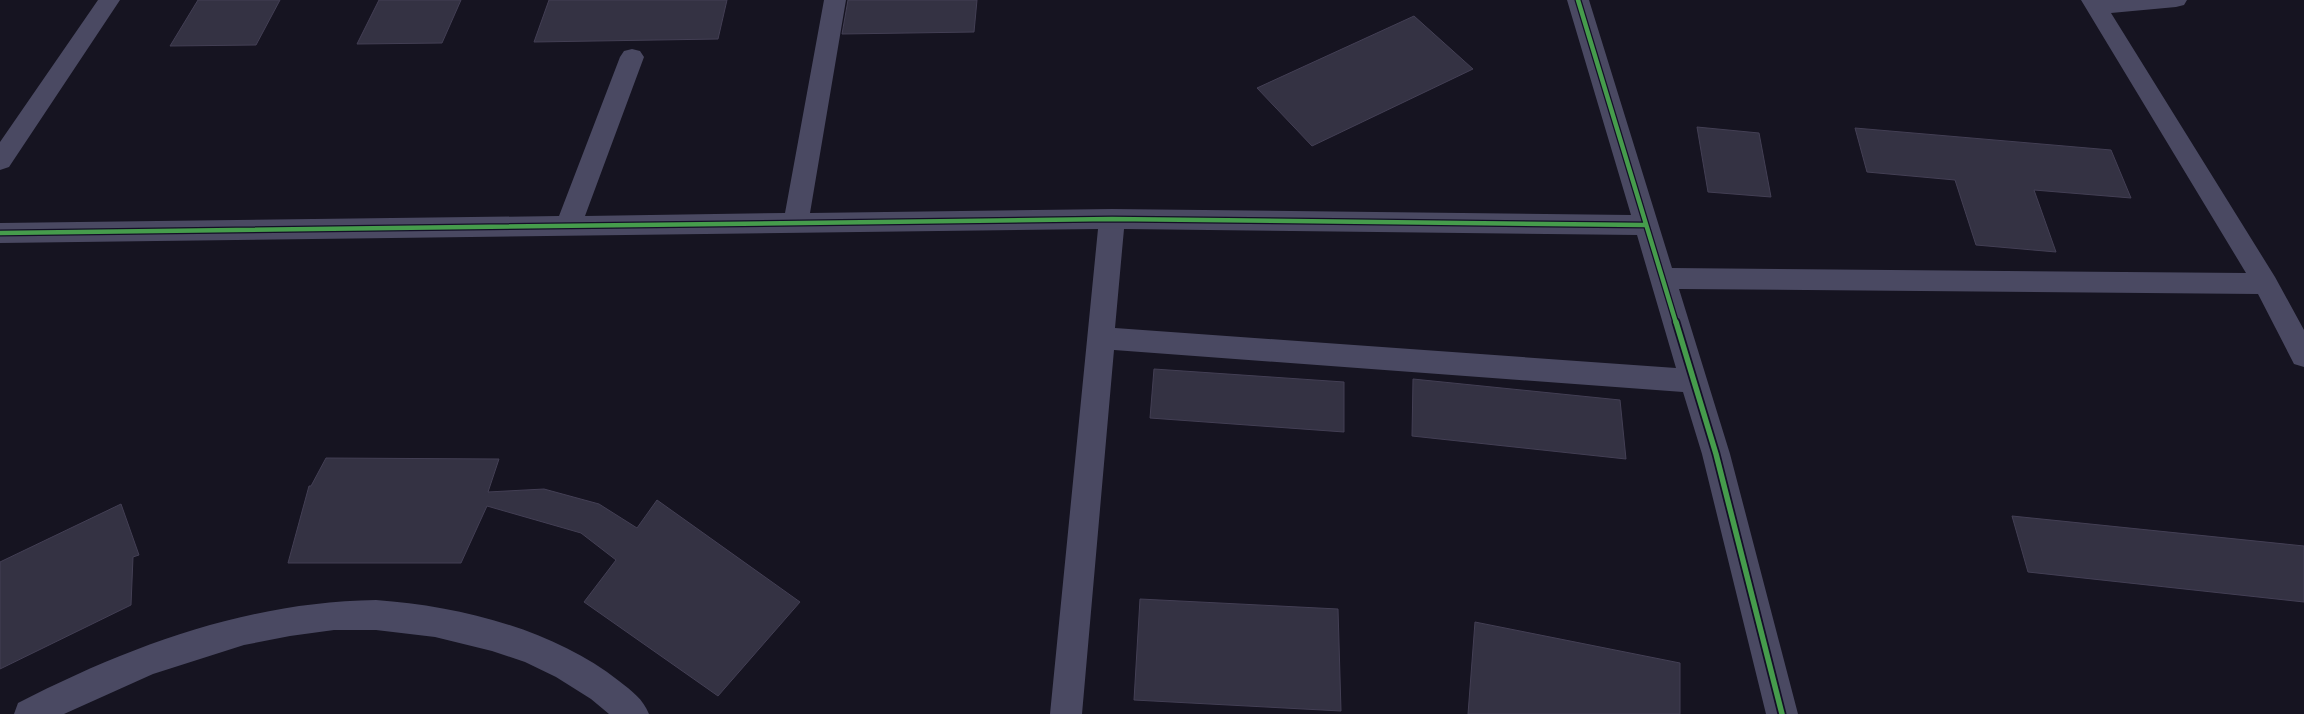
<svg xmlns="http://www.w3.org/2000/svg" width="2304" height="714" font-family="Rubik,sans-serif">
<rect width="100%" height="100%" fill="#161421"/>
<!-- building -->
<path fill="#343243" stroke="#433f54" d="M198 0H280L256 45 170 46Z
M379 0H461L442 43 357 44Z
M549 0H727L718 39 534 42Z
M848 0H977L974 32 842 34Z
M1414 16 1473 69 1312 146 1257 88Z
M1697 127 1759 133 1771 197 1708 192Z
M1855 128 2111 150 2131 198 2034 190 2056 252 1976 245 1955 180 1867 172Z
M1154 369 1344 382V432L1150 418Z
M1413 379 1620 400 1626 459 1412 436Z
M326 458 499 459 488 492 544 489 599 504 637 528 657 500 800 602 718 696 584 602 616 560 581 533 487 506 461 563H288L309 486H311Z
M121 504 139 555 133 557 131 605 0 669V562Z
M2012 516 2304 546V602L2028 572Z
M1140 599 1338 609 1341 711 1134 700Z
M1475 622 1680 663V714H1468Z"/>
<g fill="none" stroke-linecap="round" stroke-linejoin="round">
<!-- street -->
<path fill="#4a4962" fill-rule="evenodd" d="M98 0H120L9 167 0 170V142Z
M824 0H846L810 213 1112 209 1631 215 1567 0H1589L1672 268 2246 273 2081 0H2187L2184 5 2176 7 2111 13 2275 277 2304 330V367L2294 364 2258 294 1679 289 1730 454 1798 714H1766L1702 454 1683 392 1114 350 1082 714H1050L1098 229 0 243V223L559 216 620 57 624 51 632 49 640 51 644 57 585 216 785 213ZM1124 229 1637 235 1676 368 1115 328Z
M376 600C459 606 553 629 619 681 632 691 643 699 649 714H609L591 699 556 677 525 662 492 651 435 637 376 630H334L290 636 244 645 153 674 64 714H14L18 703C131 645 248 602 376 600Z"/>
<defs>
<path id="cycleway-far1" d="M1578 0 1676 323
M0 233 1112 219 1645 225"/>
<path id="cycleway" d="M1676 322 1716 454 1782 714"/>
</defs>
<!-- cycleway-far1 casing -->
<use href="#cycleway-far1" stroke="#130f26" stroke-width="7"/>
<!-- cycleway casing -->
<use href="#cycleway" stroke="#130f26" stroke-width="9"/>
<!-- cycleway-far1 -->
<use href="#cycleway-far1" stroke="#469c4c" stroke-width="4.5"/>
<!-- cycleway -->
<use href="#cycleway" stroke="#469c4c" stroke-width="5.5"/>
</g>
</svg>
